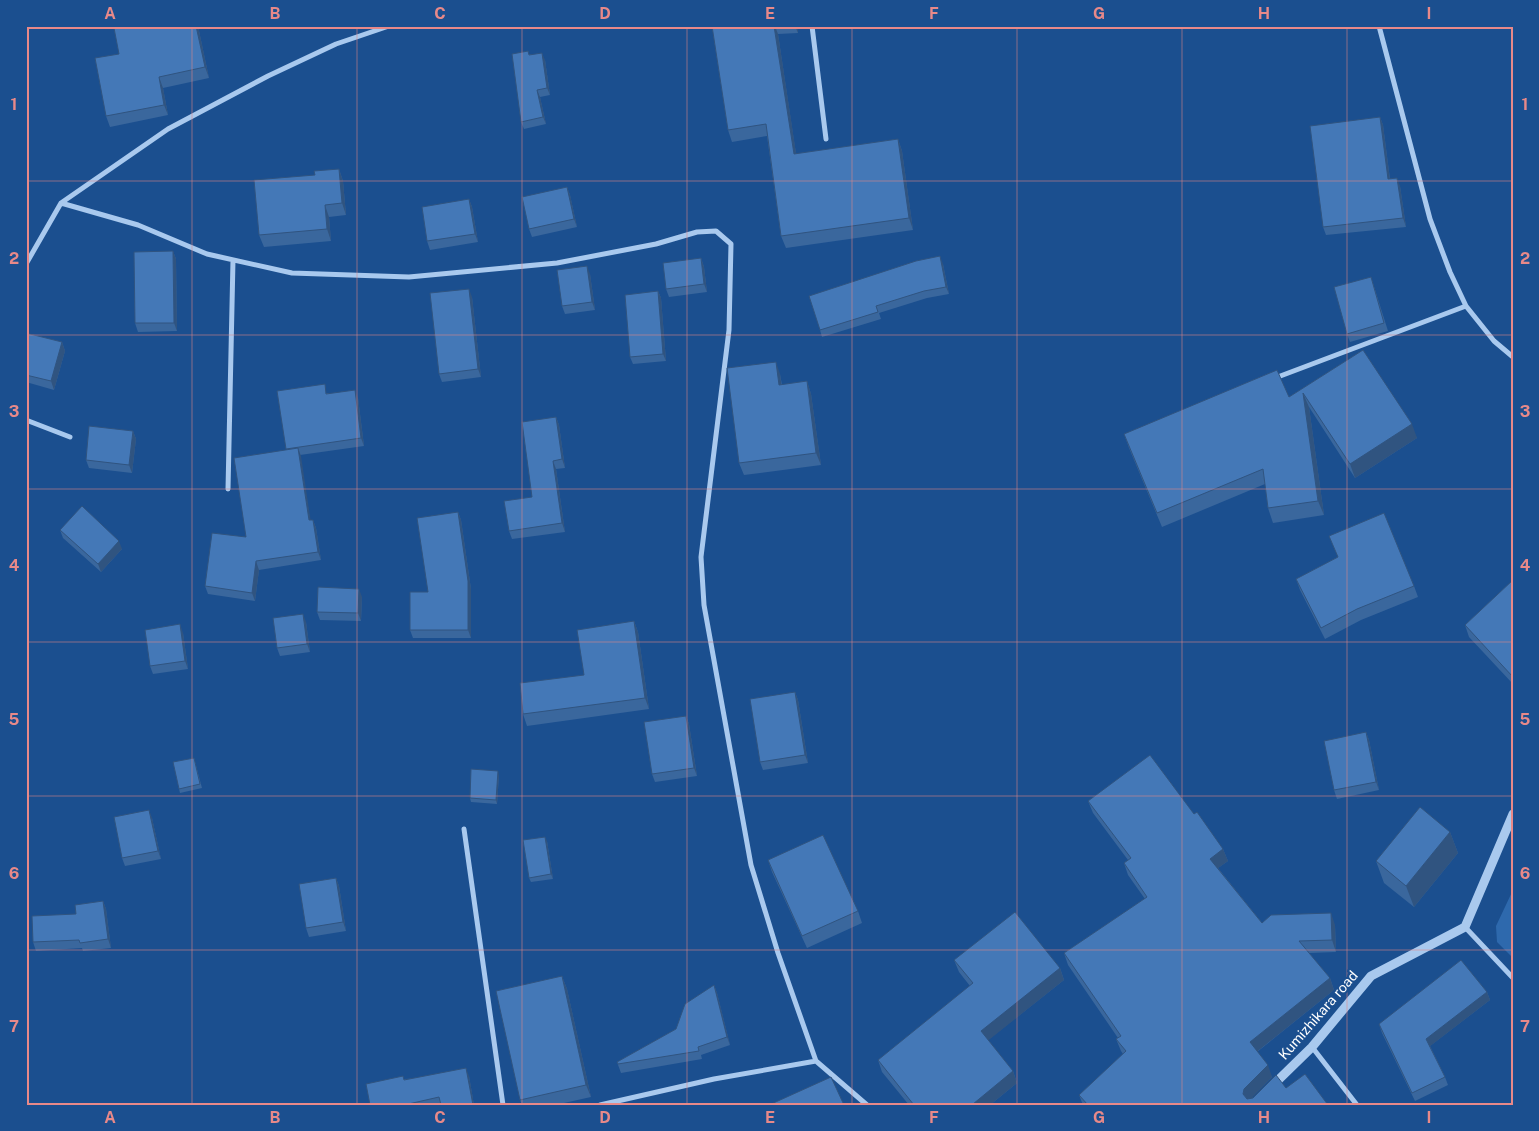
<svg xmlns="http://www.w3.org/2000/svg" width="1539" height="1131" font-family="'Public Sans',sans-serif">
<rect width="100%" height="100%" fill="#1b4f8f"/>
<!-- green -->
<path fill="#2e69ad" d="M1513 890V958L1497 942 1496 926Z"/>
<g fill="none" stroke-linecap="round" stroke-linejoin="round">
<!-- minor -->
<path stroke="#a9c9ee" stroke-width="5" d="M812 26 826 139
M1379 26 1430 219 1450 272 1466 306 1494 341 1513 357
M61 203 138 225 207 254 292 273 409 277 557 263 656 244 697 232 716 231 731 244 729 330 701 557 704 605 751 865 778 953 816 1061 867 1105
M26 264 61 203 168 129 268 76 336 44 389 26
M1275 378 1466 306
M26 420 70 437
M228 489 233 260
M464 829 503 1105
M1465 927 1513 978
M1312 1047 1357 1105
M600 1105 714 1079 816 1061"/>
<!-- tertiary -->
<path stroke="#a9c9ee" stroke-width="9" d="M1271 1087 1312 1047 1371 976 1465 927 1513 814"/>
</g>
<!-- wall -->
<path fill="#3a679d" d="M198 26 209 78 163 88 168 115 110 127 106 116 119 54Z
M712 26H798V33L778 34 796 154 898 139 902 151 913 230 786 248 781 236 767 136 732 142 728 130Z
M528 51 529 54 545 60 550 95 540 97 546 124 524 129 521 122Z
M1380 117 1383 125 1390 179 1400 186 1406 227 1326 235 1323 227Z
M339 169 343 181 346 215 329 217 331 241 264 247 259 235Z
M567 187 570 195 577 227 532 237 529 229Z
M469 199 472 207 478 242 430 250 427 241Z
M173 251 176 259 177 331 138 332 135 323Z
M701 258 704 267 707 292 669 297 666 289Z
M943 264 949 294 927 298 879 313 881 319 822 337 820 330Z
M590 274 595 310 565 314 562 306Z
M1371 277 1388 331 1350 342 1347 334Z
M658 291 661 298 666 361 633 364 630 357Z
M472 297 481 377 442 382 439 374Z
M26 333 62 342 65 351 54 390 26 382Z
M1363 350 1417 438 1355 478 1309 407 1324 515 1273 523 1268 508 1265 484 1162 527 1129 448 1124 434 1289 397Z
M780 374 782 385 807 381 811 394 821 465 744 475 739 463Z
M277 391 328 393 358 398 364 446 300 455 310 520H313L316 528 321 560 259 570 255 601 208 594 205 586 246 537 287 449Z
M556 417 559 425 565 468 556 469 565 532 512 539 509 531 532 497Z
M133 431 136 439 132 473 89 468 86 460Z
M458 512 461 520 471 589V638H413L410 630 428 592Z
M60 530 122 549 101 572 63 538Z
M1329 536 1414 586 1418 597 1361 620 1325 639 1300 590 1296 579 1338 557Z
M1513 580V684L1469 637 1465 625Z
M362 597 361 621 320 620 317 612Z
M634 621 638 632 649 709 527 726 523 714 584 675Z
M306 622 310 652 280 656 277 648Z
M183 633 188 669 153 674 150 666Z
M795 692 798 700 808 763 763 770 760 762Z
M686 716 689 724 697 776 655 782 652 774Z
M1366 732 1369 740 1379 790 1337 799 1334 790Z
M194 758 202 788 180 793 179 789Z
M499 775 497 804 471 802 470 798Z
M1088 801 1194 814 1223 849 1228 861 1218 868 1262 923 1335 925 1336 952 1309 953 1330 978 1334 990 1257 1052 1272 1077 1251 1098 1286 1088 1328 1105H1083L1079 1095 1123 1054 1121 1051 1116 1039 1118 1038 1068 965 1064 953 1145 899 1128 875 1124 863 1128 860 1093 813Z
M152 818 161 859 125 866 122 858Z
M1450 832 1458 853 1414 907 1384 883 1376 861Z
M547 841 553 879 531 882 529 878Z
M768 860 858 911 862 923 807 948 772 872Z
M336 878 339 886 346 931 309 937 306 928Z
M103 901 106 909 111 948 83 951 82 948 36 951 33 942 76 914Z
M954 960 1060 968 1064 980 988 1040 1013 1071 1017 1083 990 1105H909L882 1072 878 1060 970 986 959 972Z
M562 976 567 989 591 1097 555 1105H522L520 1100Z
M714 985 717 993 730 1045 701 1055 702 1059 621 1073 617 1062 676 1029Z
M1487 992 1490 1000 1430 1046 1445 1077 1448 1085 1415 1101 1382 1033 1379 1024Z
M469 1076 474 1105H370L404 1079Z"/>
<!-- shaded-wall -->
<path fill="#305480" d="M196 26H198L209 78 205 67Z
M774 26H775L778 34 798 166 794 154Z
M795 26H798V33Z
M542 53 545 60 550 95 547 88Z
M159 77 163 88 168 115 164 105Z
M537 90 540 97 546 124 543 117Z
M1380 117 1383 125 1391 188 1388 179Z
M898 139 902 151 913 230 909 218Z
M339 169 343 181 346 215 342 203Z
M1397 178 1400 186 1406 227 1403 218Z
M567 187 570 195 577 227 574 219Z
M469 199 472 207 478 242 475 234Z
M325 205 329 217 331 241 327 229Z
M173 251 176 259 177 331 174 323Z
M940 256 943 264 949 294 946 287Z
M701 258 704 267 707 292 704 284Z
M587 266 590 274 595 310 592 302Z
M469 289 472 297 481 377 478 369Z
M658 291 661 298 666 361 663 354Z
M62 342 65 351 54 390 51 381Z
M776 362 780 374 783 397 779 385Z
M807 381 811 394 821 465 816 453Z
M355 390 358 398 364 446 361 438Z
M1303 393 1309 407 1324 515 1318 501Z
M556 417 559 425 565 468 562 459Z
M1412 424 1417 438 1355 478 1350 464Z
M133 431 136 439 132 473 129 465Z
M298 448 301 456 312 529 309 520Z
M553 461 556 469 565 532 562 523Z
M458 512 461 520 471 589V638L468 630Z
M313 520 316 528 321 560 318 552Z
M119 541 122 549 101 572 98 564Z
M256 561 259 570 255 601 252 593Z
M359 589 362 597 361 621 358 613Z
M303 614 306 622 310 652 307 644Z
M634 621 638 632 649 709 645 698Z
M180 624 183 633 188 669 185 661Z
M795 692 798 700 808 763 805 755Z
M686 716 689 724 697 776 694 768Z
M1366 732 1369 740 1379 790 1376 782Z
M498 771 499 775 497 804 496 800Z
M149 810 152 818 161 859 158 851Z
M1450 832 1458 853 1414 907 1406 886Z
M545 837 547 841 553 879 551 874Z
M1223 849 1228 861 1214 871 1210 859Z
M336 878 339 886 346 931 343 922Z
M103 901 106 909 111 948 108 939Z
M1331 913 1335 925 1336 952 1332 940Z
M1060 968 1064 980 985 1043 981 1031Z
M562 976 567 989 591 1097 586 1085Z
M1330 978 1334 990 1254 1054 1250 1042Z
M714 985 717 993 730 1045 727 1037Z
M1487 992 1490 1000 1429 1047 1426 1039Z
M1268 1065 1272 1077 1249 1101 1243 1094 1244 1089Z
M466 1068 469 1076 474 1105H473Z
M1013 1071 1017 1083 990 1105H973V1104Z"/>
<!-- building -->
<path fill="#4478b7" stroke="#305480" d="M125 26H196L205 67 159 77 164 105 106 116 95 58 119 54 114 28Z
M712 26H774L794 154 898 139 909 218 781 236 766 124 728 130Z
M528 51 529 55 542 53 547 88 537 90 543 117 521 122 512 54Z
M1380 117 1388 179 1397 178 1403 218 1323 227 1310 126Z
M339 169 342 203 325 205 327 229 259 235 254 180 315 175 314 171Z
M567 187 574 219 529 229 522 197Z
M469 199 475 234 427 241 422 207Z
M173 251 174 323H135L134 252Z
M940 256 946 287 924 291 876 306 878 312 820 330 809 296 916 261Z
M701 258 704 284 666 289 663 263Z
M587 266 592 302 562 306 557 270Z
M1371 277 1384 323 1347 334 1334 287Z
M469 289 478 369 439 374 430 293Z
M658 291 663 354 630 357 625 295Z
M26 333 62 342 51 381 26 375Z
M1363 350 1412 424 1350 464 1303 393 1318 501 1268 508 1263 469 1157 513 1124 434 1277 370 1289 397Z
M776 362 779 385 807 381 816 453 739 463 727 368Z
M325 384 326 394 355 390 361 438 286 449 277 391Z
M556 417 562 459 553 461 562 523 509 531 504 501 532 497 522 422Z
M89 426 133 431 129 465 86 460Z
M298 448 309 520H313L318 552 256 561 252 593 205 586 212 533 246 537 234 458Z
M82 506 119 541 98 564 60 530Z
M458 512 468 581V630H410V592H428L417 518Z
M1384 513 1414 586 1357 609 1321 628 1296 579 1338 557 1329 536Z
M1513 580V677L1465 625Z
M318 587 359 589 358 613 317 612Z
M303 614 307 644 277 648 273 618Z
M634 621 645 698 523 714 520 683 584 675 577 630Z
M180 624 185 661 150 666 145 630Z
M795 692 805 755 760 762 750 699Z
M686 716 694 768 652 774 644 722Z
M1366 732 1376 782 1334 790 1324 741Z
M1150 755 1194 814 1197 812 1223 849 1210 859 1262 923 1271 915 1331 913 1332 940 1299 941 1330 978 1250 1042 1268 1065 1244 1089 1243 1094 1247 1099 1253 1098 1276 1075 1286 1088 1305 1074 1328 1105H1088L1079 1095 1126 1051 1116 1039 1121 1036 1064 953 1147 897 1124 863 1131 858 1088 801Z
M194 758 200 784 179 789 173 762Z
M471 769 498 771 496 800 470 798Z
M1420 807 1450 832 1406 886 1376 861Z
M149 810 158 851 122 858 114 817Z
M823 835 858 911 802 936 768 860Z
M545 837 551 874 529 878 523 840Z
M336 878 343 922 306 928 299 884Z
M103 901 108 939 80 943 79 940 33 942 32 916 76 914 75 905Z
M1015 912 1060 968 981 1031 1013 1071 973 1104V1105H914L878 1060 973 983 954 960Z
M1461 960 1487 992 1426 1039 1445 1077 1412 1093 1379 1024Z
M562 976 586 1085 520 1100 496 991Z
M714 985 727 1037 698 1047 699 1051 618 1064 617 1062 676 1029 685 1004Z
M466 1068 473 1105H441L439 1097 404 1105H370L366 1084 403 1076 404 1080Z
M831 1077 844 1105H769Z"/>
<!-- grid -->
<path fill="none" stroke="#e88989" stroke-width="1" stroke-opacity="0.55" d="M192 26V1105M357 26V1105M522 26V1105M687 26V1105M852 26V1105M1017 26V1105M1182 26V1105M1347 26V1105M26 181H1513M26 335H1513M26 489H1513M26 642H1513M26 796H1513M26 950H1513"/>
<g text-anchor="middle" stroke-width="4.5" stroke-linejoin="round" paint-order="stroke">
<!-- street labels -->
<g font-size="14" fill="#fff" stroke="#1b4f8f">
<text transform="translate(1318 1015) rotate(-49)" y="5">Kumizhikara road</text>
</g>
</g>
<!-- border -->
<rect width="1539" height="1131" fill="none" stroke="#1b4f8f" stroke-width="55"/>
<rect x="28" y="28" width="1484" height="1076" fill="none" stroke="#e88989" stroke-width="2"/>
<g font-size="16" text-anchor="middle" font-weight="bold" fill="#e88989">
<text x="110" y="19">A</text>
<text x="275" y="19">B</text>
<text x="440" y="19">C</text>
<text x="605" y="19">D</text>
<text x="770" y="19">E</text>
<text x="934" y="19">F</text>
<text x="1099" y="19">G</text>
<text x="1264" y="19">H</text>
<text x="1429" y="19">I</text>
<text x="14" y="110">1</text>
<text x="1525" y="110">1</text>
<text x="14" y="264">2</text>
<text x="1525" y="264">2</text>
<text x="14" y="417">3</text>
<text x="1525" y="417">3</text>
<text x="14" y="571">4</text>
<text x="1525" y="571">4</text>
<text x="14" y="725">5</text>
<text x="1525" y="725">5</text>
<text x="14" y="879">6</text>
<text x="1525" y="879">6</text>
<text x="14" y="1032">7</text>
<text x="1525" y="1032">7</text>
<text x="110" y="1123">A</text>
<text x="275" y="1123">B</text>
<text x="440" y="1123">C</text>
<text x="605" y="1123">D</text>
<text x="770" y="1123">E</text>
<text x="934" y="1123">F</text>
<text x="1099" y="1123">G</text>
<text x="1264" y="1123">H</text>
<text x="1429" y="1123">I</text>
</g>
</svg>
